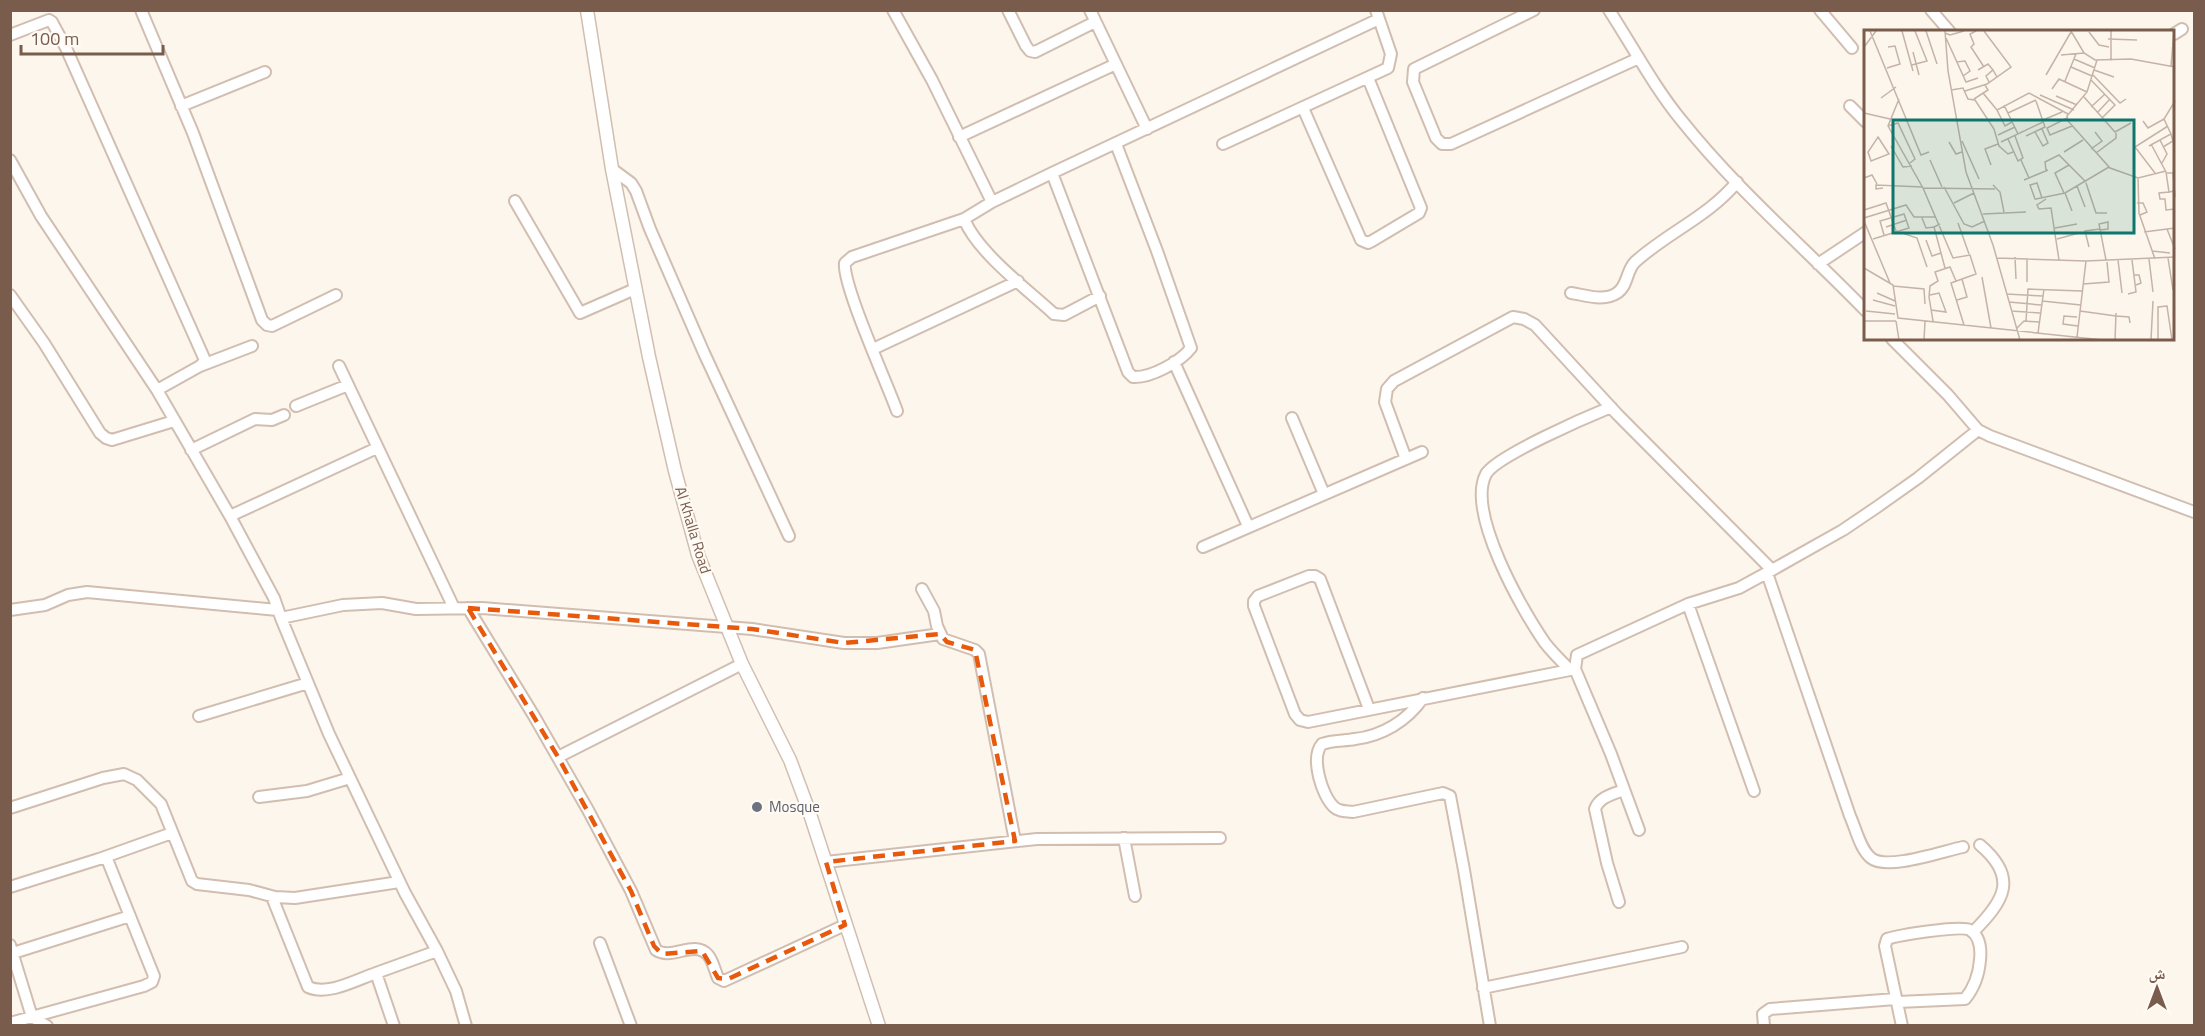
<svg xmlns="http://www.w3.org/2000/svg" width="2205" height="1036" font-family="'Titillium Web','Noto Naskh Arabic',sans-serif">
<rect width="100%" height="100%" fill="#fdf6ec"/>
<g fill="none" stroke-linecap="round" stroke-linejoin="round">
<defs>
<path id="minor" d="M141 10 193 133 262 320 267 325 272 326 336 295
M893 10 932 80 992 202
M1008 10 1026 46 1030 51 1035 52 1095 22
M1090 10 1147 129
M1534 10 1414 69 1413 82 1436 138 1442 144H1451L1639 58
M1609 10C1633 47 1654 87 1682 121 1737 190 1805 248 1866 311
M1820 10 1852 48
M1931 10 1950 32
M2174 34 2182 29
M10 35 49 20 52 22 66 48 204 358V362L200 366 157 390
M181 106 265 72
M1850 106 1866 122
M1303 108 1361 240 1368 243 1372 241 1419 213 1421 208 1368 78
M959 137 1116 64
M1223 144 1388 68 1391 54 1376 10
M10 160 41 216 157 390 230 516 274 598 281 618 343 605 382 603 416 609 482 608 752 629 844 643H877L940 634
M612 169 631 183 636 191 650 229 704 353 789 536
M1052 173 1128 372 1133 377C1151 378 1180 362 1191 348L1157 251 1116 144
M515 201 580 313 635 289
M1818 264 1866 232
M1571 293C1585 295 1604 302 1617 293 1628 286 1626 271 1635 262 1667 233 1709 216 1737 182
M10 295 44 343 100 433 106 438 112 440 174 421
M1100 296 1064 315 1054 314C1027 289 978 253 964 219L992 202 1052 173 1379 19
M1892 339 1948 395 1978 430 1990 436 2194 512
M873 349 1018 281
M1174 362 1248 526
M200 366 252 346
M339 366 454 608
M296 406 348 385
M897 411C887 383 842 284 845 263L852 257 964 219
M1292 418 1324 494
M191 450 255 419 272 420 284 415
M1406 459 1385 402 1387 389 1394 381 1513 317 1524 319 1535 325 1617 414 1772 570
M230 516 377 448
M1203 547 1422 452
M1767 573 1850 816C1856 829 1860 849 1871 858 1887 871 1943 851 1963 847
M922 589 934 611 937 626 943 639 975 650 979 654 1015 841
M1688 604 1754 791
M468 608 534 716 588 810 631 891 656 950C672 961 694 939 708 955 713 961 715 971 718 978L724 981 845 925
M10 610 45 605 68 595 87 592 277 610
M281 618 329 734 405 893 437 951 456 991 466 1026
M1570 670C1561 661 1552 652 1545 643 1522 610 1466 512 1486 474 1496 456 1589 416 1611 407
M1423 698C1407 721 1382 736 1355 739 1344 741 1332 740 1322 744 1310 758 1322 796 1334 807 1339 812 1346 811 1353 812L1443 793 1450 796 1464 870 1490 1026
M1369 709 1320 579 1315 576H1309L1258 596 1254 601V606L1295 714 1300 720 1308 722 1575 669
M199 716 308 683
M558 757 742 664
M259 797 307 791 350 778
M10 808 103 778 124 774 137 780 161 804 192 881 197 884 249 890 275 897 295 898 399 882
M1639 830 1611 754 1575 669 1577 655 1688 604 1739 588 1772 570 1843 530 1877 507 1918 478 1978 430
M1124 838 1135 896
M99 859 172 833
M826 862 1037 839 1220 838
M10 887 99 859H107L154 976 152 982 144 986 10 1023
M272 897 308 987C328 996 356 980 376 973
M1619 902 1607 863 1595 809C1599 797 1613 794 1624 790
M1973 932C2004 901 2019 878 1980 845
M600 943 631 1026
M10 945 32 1017 47 1026
M10 954 130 916
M1483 988 1682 947
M1898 1002 1965 999C1974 988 1979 973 1980 960 1981 950 1980 936 1970 930 1961 925 1899 935 1887 939L1885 946 1902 1026
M394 1026 376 973 437 951
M1764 1026 1763 1014 1770 1009 1895 999"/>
<path id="tertiary" d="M587 10 612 169 649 357 675 471 698 555 742 664 790 760 809 811 879 1026"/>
</defs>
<!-- minor casing -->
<use href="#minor" stroke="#d1beb0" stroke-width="14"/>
<!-- tertiary casing -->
<use href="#tertiary" stroke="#d1beb0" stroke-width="15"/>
<!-- minor -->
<use href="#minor" stroke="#fff" stroke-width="10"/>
<!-- tertiary -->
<use href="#tertiary" stroke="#fff" stroke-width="12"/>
</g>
<!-- marked area -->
<path fill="none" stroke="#e8590c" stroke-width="4.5" stroke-dasharray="12 8" stroke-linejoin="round" d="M468 608 752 629 844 643 940 634 947 642 975 650 1015 841 826 862 845 925 728 979 718 978 702 951 662 954 654 946 631 891 558 757Z"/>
<!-- markers -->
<circle fill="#6b7280" stroke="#fffaf3" stroke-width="2" cx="757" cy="807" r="6"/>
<g text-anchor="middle" stroke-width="4.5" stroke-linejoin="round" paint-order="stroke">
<!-- street labels -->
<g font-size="15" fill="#7a5c4d" stroke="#fffaf3">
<text transform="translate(693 530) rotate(73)" y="5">Al Khalla Road</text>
</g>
<!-- worship labels -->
<g font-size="15" fill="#5b616d" stroke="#fffaf3" text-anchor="start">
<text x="769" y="812">Mosque</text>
</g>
</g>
<!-- overview -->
<g transform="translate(1864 30)">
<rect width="310" height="310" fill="#fdf6ec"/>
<path fill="none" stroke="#c5b3a7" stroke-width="1.5" d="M6 1 57 125 65 122M38 1 49 41M62 1 73 34M81 1 84 41 102 142 129 215 156 310M112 1 106 4 110 14 107 17 120 37M207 1 220 23 231 30 267 29 311 37M247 1V31M225 2 235 15 245 17M81 3 86 5 100 1M82 8 102 52 114 48M244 9 273 10M0 17 12 1M49 22 55 45M197 25 220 23M210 29 231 38M233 30 223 62 203 86 204 91 246 138 274 148 302 141M92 32 101 31 106 41 99 46M48 35 63 31 51 1M307 36 310 1M207 37 228 46M23 38 36 34 31 16 24 17M114 40 124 34 129 40M230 40 250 47M182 45 207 2M229 45 256 73 262 69M227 50 251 75 238 88M201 51 212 24M125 52 122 46 129 40 133 47M188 59 195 49 223 62M87 60 99 58 104 69 111 70 130 99 135 116 144 124 149 122M101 61 123 54 147 37 120 1M119 63 133 80M176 65 210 80M192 66 213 75M220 67 251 102 267 93M17 68 32 57M35 69 24 96 59 158 131 159M110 69 124 60 121 55M140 75 154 104M227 77 241 64M0 83 26 89M144 83 172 70M233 83 246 69M203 88 183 98 186 105 208 96M179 90 198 82M279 91 284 98 300 89M148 92 141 96 133 80 165 63 204 84M24 96 34 93 51 129 46 133M171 102 179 116 184 113 178 99M134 105 151 97M162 106 181 97 172 71M14 107 25 124 7 131 4 122ZM144 109 154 131 159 128 151 106M296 110 303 124 298 133M98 111 115 149M85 112 92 124 98 122M137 112 179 92M287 114 302 142 305 162 310 161M27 116 39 137 48 136M285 116 307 104 300 89 311 71M299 117 309 111 307 104M227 119 238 111 231 102M200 122 219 110M232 123 252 108V103M66 130 78 157M157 130 165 148M127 135 121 119 134 114M182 140 181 132 195 125 222 152M291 143 271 117 304 96M303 143H309L311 167M0 148 8 145 13 154M274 148 275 183 291 229M160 150 184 140M222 153 232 183H243M129 155 136 162 140 182M213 156 221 177M80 157 100 194 108 197 121 191M19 158 12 159V155L59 157M59 158 89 228 106 225 112 244 98 249M305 162 295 163 296 169H301L302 180 311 179M200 163 191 143 205 135M201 163 208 181M178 168 173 153 166 155 171 169H172L201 163 245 137M182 169 173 175 175 179 187 178 195 230M90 173 110 163M273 173H279L283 182 276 185M0 180 22 173 32 201 53 208 63 237M119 184 162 182M0 188 42 175 50 187H72M58 188 62 198 70 197M0 191 26 253M94 193 105 224M76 194 70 197 81 238M22 197 43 190M191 198 213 194M303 199 311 219M236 200 244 199V192L235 194 242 230M280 202 311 198M9 209 45 198 40 184 16 191 20 205M193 209 215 203M62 210 68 226 77 223M225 217 221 201 236 199M288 221 306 223M151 227 152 249M133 228 222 231 311 227M163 228V252M304 228 309 260M285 229 289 262M254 230 258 263M0 238 29 255 34 288 239 310M270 245H275L277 253 272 255M118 247 127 298M219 254 245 252 243 232M29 256 60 259 61 274M13 263 31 271M142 264 179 266M264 264 272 262 268 230M66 265 75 263 82 282 67 280M9 270 31 276M93 270 103 267 98 249 87 253 100 295M178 271 217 275M145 272 177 275M2 281 31 284M147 281 176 283M216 281 252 286M252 286 265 287 266 293M213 287 200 286 199 294 214 296M0 291H32M32 291 35 310M69 291 65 267 66 256 74 251 71 242 86 237 92 251M162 291 164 259 218 261M153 298 160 291 175 292M174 303 180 259M213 307 222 231M60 310 61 291M251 310 252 283M287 310 289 271M294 310V277L303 276 308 310"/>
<path fill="#0f766e" fill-opacity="0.15" stroke="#0f766e" stroke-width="3" d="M29 90H270V203H29Z"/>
<rect width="310" height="310" fill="none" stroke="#7a5c4d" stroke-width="3"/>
</g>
<!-- border -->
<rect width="2205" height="1036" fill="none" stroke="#7a5c4d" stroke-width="24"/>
<!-- north arrow -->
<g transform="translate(2157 988)" stroke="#fffaf3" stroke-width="4.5" paint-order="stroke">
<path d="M0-4.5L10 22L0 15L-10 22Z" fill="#7a5c4d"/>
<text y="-9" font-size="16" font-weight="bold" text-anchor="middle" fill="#7a5c4d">ش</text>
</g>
<!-- scale -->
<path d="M21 45v9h142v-9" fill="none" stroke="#7a5c4d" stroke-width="3"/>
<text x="30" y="45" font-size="18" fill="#7a5c4d" stroke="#fffaf3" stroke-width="4.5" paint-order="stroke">100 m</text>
</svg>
